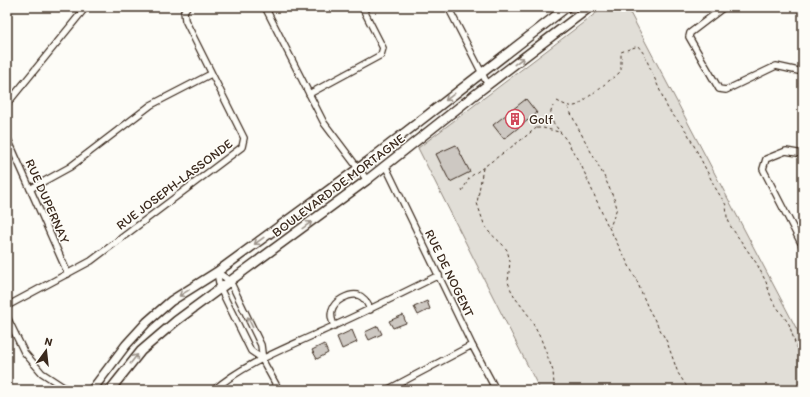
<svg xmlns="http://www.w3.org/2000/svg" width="810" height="397" font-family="Itim,sans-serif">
<rect width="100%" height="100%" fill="#fdfcf7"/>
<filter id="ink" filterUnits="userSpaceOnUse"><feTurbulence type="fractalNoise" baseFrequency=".025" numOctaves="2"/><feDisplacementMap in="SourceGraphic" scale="8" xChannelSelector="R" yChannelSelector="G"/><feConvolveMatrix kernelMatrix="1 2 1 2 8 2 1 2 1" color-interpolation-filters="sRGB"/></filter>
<g filter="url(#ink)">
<!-- green -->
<path fill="#e1ded7" stroke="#8e847a" d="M604 7H627L803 341V390H540L418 148Z"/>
<!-- building -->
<path fill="#cdc8c2" stroke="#3b2a1e" d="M526 99 537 113 504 139 493 125Z
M456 145 470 172 450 182 436 154Z
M427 301 430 309 418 315 414 307Z
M403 315 406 323 393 328 389 321Z
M378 326 382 334 369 340 365 332Z
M352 330 357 342 342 349 337 337Z
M324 344 328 353 317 359 312 350Z"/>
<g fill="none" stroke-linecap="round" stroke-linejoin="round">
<defs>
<path id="minor" d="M265 7 324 123 367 180
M448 7 488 85
M724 7 690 33 689 37 719 89 726 90 776 66 803 72
M309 94 381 55 383 48 362 7
M7 104 86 7
M7 137 68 274
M803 154 786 151 766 159 763 169 803 247
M385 165 472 345 496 390
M30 189 70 167 151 105 211 74
M217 272 230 281 261 345 263 361 279 390
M217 272 220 288 251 351 263 359
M7 306 91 261 242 147 244 138 185 20 184 11 187 7
M7 317 24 352 42 373 68 390
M334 326C332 320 330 316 332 310 334 301 349 293 358 295 365 297 368 304 370 310
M214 390C244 364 282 350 318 333 359 315 399 295 439 275
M387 390 472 345"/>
<path id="secondary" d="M92 390 126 345 147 322 171 301 217 272 367 162 567 7
M110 390 141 351 176 321 367 180 477 93 590 7"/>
</defs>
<!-- minor casing -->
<use href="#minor" stroke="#3b2a1e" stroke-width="8"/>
<!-- secondary casing -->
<use href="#secondary" stroke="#3b2a1e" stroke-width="11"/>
<!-- path -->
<path stroke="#3b2a1e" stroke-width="1" stroke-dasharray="3 3" stroke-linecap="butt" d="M557 101C565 105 570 108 578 105L619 73 621 70V52L638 46 644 54 668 109 687 132 716 189 726 205 727 217 731 227 757 264 766 282 772 300 789 324 796 346 803 355
M568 107 576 124 604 176 615 201 617 208 610 227
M549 117 567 141 582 167 606 222 636 279 648 308 667 342 678 373 689 390
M537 128H543L559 132
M483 168 477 203 484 224 489 232 503 245 507 250 510 261 508 282 511 290 516 299 529 316 541 339 553 371 554 385 556 390
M462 191 470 177 521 140 544 122 549 117 553 106"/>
<!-- minor -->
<use href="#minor" stroke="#fdfcf7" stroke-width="5.5"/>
<!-- secondary -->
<use href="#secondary" stroke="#fdfcf7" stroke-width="8"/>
</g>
<!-- one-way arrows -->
<defs><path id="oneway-shaft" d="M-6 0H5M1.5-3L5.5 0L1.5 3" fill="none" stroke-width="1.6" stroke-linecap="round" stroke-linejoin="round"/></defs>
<g stroke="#9c938a">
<use href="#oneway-shaft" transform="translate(519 61) rotate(-37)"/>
<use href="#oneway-shaft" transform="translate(450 97) rotate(142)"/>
<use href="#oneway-shaft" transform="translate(307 225) rotate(-36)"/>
<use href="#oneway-shaft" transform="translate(259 241) rotate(144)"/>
<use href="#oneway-shaft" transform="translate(184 293) rotate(148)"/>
<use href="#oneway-shaft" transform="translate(250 322) rotate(-116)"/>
<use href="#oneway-shaft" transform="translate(134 359) rotate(-51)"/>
</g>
</g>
<!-- icons -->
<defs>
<symbol id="building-ring" viewBox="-11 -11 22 22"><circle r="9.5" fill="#fdfcf7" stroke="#d1495b" stroke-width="1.5"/><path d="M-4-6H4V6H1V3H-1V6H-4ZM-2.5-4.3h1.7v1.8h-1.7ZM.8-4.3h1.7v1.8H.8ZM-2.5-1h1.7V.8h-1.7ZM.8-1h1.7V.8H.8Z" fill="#d1495b"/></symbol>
</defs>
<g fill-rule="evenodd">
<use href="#building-ring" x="504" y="108" width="22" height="22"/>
</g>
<g text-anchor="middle" stroke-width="3" stroke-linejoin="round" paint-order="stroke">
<!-- poi labels -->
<g font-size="13" fill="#3b2a1e" stroke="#fdfcf7" text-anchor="start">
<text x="529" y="124">Golf</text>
</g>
<!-- street labels -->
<g font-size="13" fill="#3b2a1e" stroke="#fdfcf7">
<text transform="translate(174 184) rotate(-37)" y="5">RUE JOSEPH-LASSONDE</text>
<text transform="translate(338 185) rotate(-37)" y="5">BOULEVARD DE MORTAGNE</text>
<text transform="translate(48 201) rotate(66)" y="5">RUE DUPERNAY</text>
<text transform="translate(450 273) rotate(64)" y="5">RUE DE NOGENT</text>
</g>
</g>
<!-- margin -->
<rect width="810" height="397" fill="none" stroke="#fdfcf7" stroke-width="24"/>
<rect x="12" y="12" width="786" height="373" fill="none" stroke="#3b2a1e" stroke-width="1.5" filter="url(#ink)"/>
<!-- north arrow -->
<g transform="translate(46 351) rotate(15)" stroke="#fdfcf7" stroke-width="3" paint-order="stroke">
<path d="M0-3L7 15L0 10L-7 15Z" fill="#3b2a1e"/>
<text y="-6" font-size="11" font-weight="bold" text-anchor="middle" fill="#3b2a1e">N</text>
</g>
</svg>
